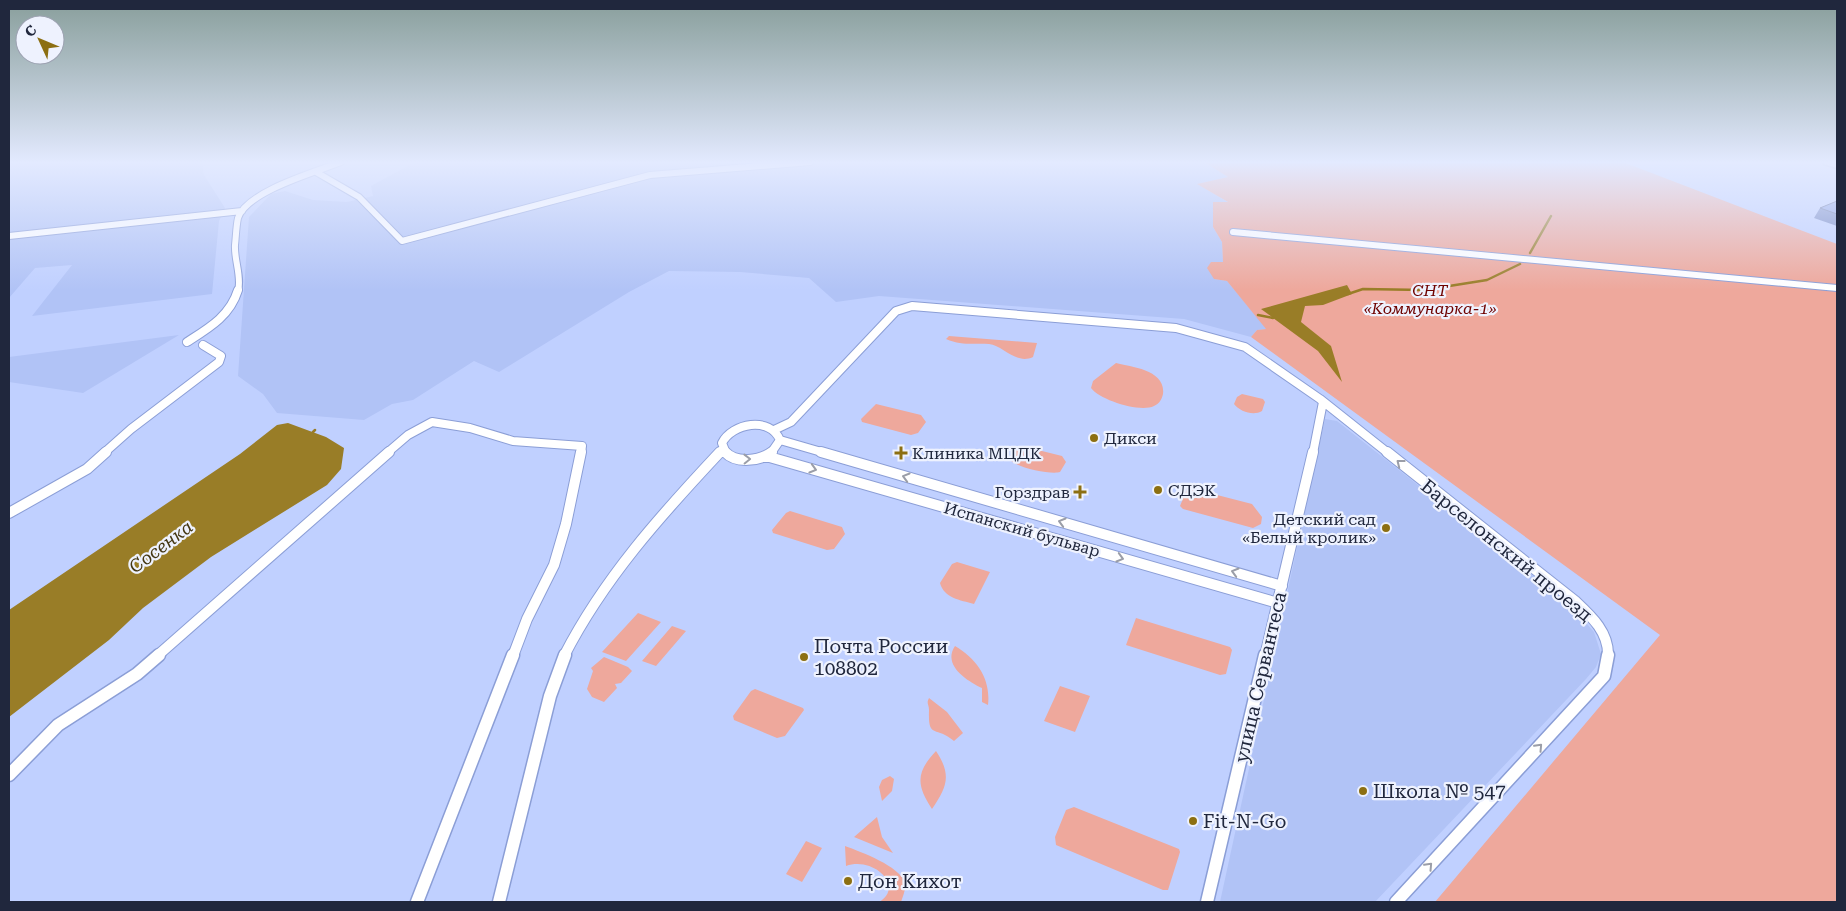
<svg xmlns="http://www.w3.org/2000/svg" width="1846" height="911" font-family="'Roboto Serif',serif">
<rect width="100%" height="100%" fill="#c0d0ff"/>
<!-- built -->
<path fill="#b1c3f6" d="M9 162H202L204 175 225 208 219 221 212 294 32 316 72 265 35 268 9 298Z
M415 162H1204L1229 177 1198 184 1229 203 1213 202V227L1222 242 1223 262 1214 279 1227 281 1267 329 1257 330 1251 337 1184 319 879 296 836 302 809 278 740 272 669 271 629 292 499 372 474 361 413 400 392 404 364 420 277 413 263 394 238 376 249 217 271 194 285 191 313 200 347 202 373 196 371 186Z
M179 335 83 393 9 382V357Z
M1325 419 1337 421 1571 606 1594 632 1601 654 1596 667 1586 679 1375 902H1220Z"/>
<!-- green -->
<path fill="#eea89c" d="M1204 162H1623L1837 244V902H1435L1660 635 1251 337 1257 330 1266 329 1227 281 1214 279 1207 268 1211 262H1223L1222 242 1213 227V202H1228L1197 184 1228 177Z
M949 336 1037 343 1033 357C1016 365 1004 346 989 344 974 343 962 346 946 339Z
M1116 363C1132 367 1166 370 1163 394 1162 399 1159 404 1154 406 1140 413 1100 400 1091 388L1093 381Z
M1242 394 1263 399 1265 402 1262 411C1254 416 1240 412 1234 404L1237 397Z
M876 404 921 415 926 422 918 433 911 435 862 422 861 419Z
M1022 446 1062 456 1066 462 1060 472C1051 475 1012 467 1009 458L1016 447Z
M1190 488 1252 504 1262 517 1261 524 1253 528 1183 509 1180 506 1187 489Z
M790 511 842 527 845 534 834 549 827 550 773 533 772 530 786 513Z
M957 562 990 572 974 604C960 600 944 598 940 583L952 564Z
M638 613 661 622 626 661 602 652Z
M1136 618 1230 647 1232 650 1226 674 1220 675 1126 645Z
M672 626 686 631 656 666 642 661Z
M955 646C977 659 991 679 988 705L982 702V688C967 681 942 665 955 646Z
M604 657 628 667 632 671 621 683 615 684 617 688 604 702 592 697 587 689 593 671 591 668Z
M1060 686 1090 696 1075 732 1044 721Z
M755 689 803 708 804 710 785 736 777 738 734 720 733 716 751 691Z
M929 698 947 712 963 733 954 741C935 725 928 740 929 710 929 704 926 704 929 698Z
M936 751C952 775 947 787 932 809 916 785 916 772 936 751Z
M890 776 894 779 892 791 882 801 879 787 882 780Z
M1074 807 1179 849 1180 852 1168 890H1163L1056 845 1055 837 1066 810Z
M877 817 882 837 893 853 854 837Z
M806 841 822 848 802 882 786 874Z
M845 846C861 852 900 866 905 883 906 890 903 896 901 902H879C905 887 874 856 846 866Z"/>
<!-- water -->
<path fill="#997d27" d="M1347 285 1352 294 1323 305 1305 306 1301 322 1331 346 1342 382 1318 351 1261 309Z
M288 423 326 437 344 448 341 469 327 485 211 557 143 608 109 640 9 717V610L240 454 277 425Z"/>
<g fill="none" stroke-linecap="round" stroke-linejoin="round">
<!-- stream -->
<path stroke="#997d27" stroke-width="2.5" d="M1530 253 1551 216
M1348 294 1363 289 1424 290 1487 280 1520 264
M1258 315 1273 318
M313 432 315 430"/>
<defs>
<path id="minor-far3" d="M316 172 359 197 402 241 650 175 810 162
M1233 232 1837 288
M9 236 242 211
M238 291C242 277 234 260 235 245 236 237 236 227 238 218 247 191 316 172 341 162"/>
<path id="minor-far2" d="M187 342C209 328 230 316 238 290
M774 430 791 422 896 311 912 306 1176 328 1245 347 1320 399 1388 453
M780 440 825 453
M104 453 131 429 219 362 221 356 203 345
M387 453 408 435 432 422 470 428 513 441 582 446 581 453
M719 453 723 449
M726 453 722 443C732 423 770 416 780 440L771 453
M1313 453 1323 402"/>
<path id="minor-far1" d="M725 452C736 464 760 461 772 452
M821 452 1282 586
M1387 452 1575 601C1591 616 1609 632 1608 656
M766 456 1278 603
M9 513 87 469 106 452
M157 656 389 452
M513 656 527 619 554 565 566 524 581 452
M564 656C604 578 661 515 720 452
M1265 656 1313 452"/>
<path id="minor" d="M9 775 58 725 137 674 159 655
M417 902 513 655
M499 902 550 696 565 655
M1207 902 1265 655
M1396 902 1604 676 1608 655"/>
<path id="secondary" d="M1823 162 1837 163V168L1824 164Z"/>
</defs>
<!-- minor-far3 casing -->
<use href="#minor-far3" stroke="#8b9ed6" stroke-width="8"/>
<!-- minor-far2 casing -->
<use href="#minor-far2" stroke="#8b9ed6" stroke-width="10"/>
<!-- minor-far1 casing -->
<use href="#minor-far1" stroke="#8b9ed6" stroke-width="12"/>
<!-- minor casing -->
<use href="#minor" stroke="#8b9ed6" stroke-width="15"/>
<!-- secondary casing -->
<use href="#secondary" stroke="#8b9ed6" stroke-width="3"/>
<!-- minor-far3 -->
<use href="#minor-far3" stroke="#fff" stroke-width="6"/>
<!-- minor-far2 -->
<use href="#minor-far2" stroke="#fff" stroke-width="8"/>
<!-- minor-far1 -->
<use href="#minor-far1" stroke="#fff" stroke-width="10"/>
<!-- minor -->
<use href="#minor" stroke="#fff" stroke-width="12"/>
<!-- secondary -->
<use href="#secondary" fill="#dbe2f7" fill-rule="evenodd"/>
</g>
<!-- wall -->
<path fill="#7286c2" d="M1837 201V226L1814 218 1820 208Z"/>
<!-- building -->
<path fill="#859ce2" stroke="#5d6d9e" d="M1837 201V214L1820 208Z"/>
<!-- one-way arrows -->
<defs><path id="oneway-chevron" d="M-2-3.5L2.5 0L-2 3.5" fill="none" stroke-width="1.6" stroke-linecap="round" stroke-linejoin="round" transform="scale(1.25)"/></defs>
<g stroke="#9b9ea8">
<use href="#oneway-chevron" transform="translate(747 459) rotate(-1)"/>
<use href="#oneway-chevron" transform="translate(1400 463) rotate(-142)"/>
<use href="#oneway-chevron" transform="translate(813 469) rotate(16)"/>
<use href="#oneway-chevron" transform="translate(906 477) rotate(-164)"/>
<use href="#oneway-chevron" transform="translate(1062 522) rotate(-164)"/>
<use href="#oneway-chevron" transform="translate(1120 558) rotate(16)"/>
<use href="#oneway-chevron" transform="translate(1235 572) rotate(-164)"/>
<use href="#oneway-chevron" transform="translate(1539 747) rotate(-47)"/>
<use href="#oneway-chevron" transform="translate(1429 866) rotate(-47)"/>
</g>
<!-- sky -->
<linearGradient id="sky" x2="0" y2="1"><stop stop-color="#889e9b"/><stop offset="0.56" stop-color="#e3eaff"/><stop offset="1" stop-color="#e3eaff" stop-opacity="0"/></linearGradient>
<rect width="1846" height="290" fill="url(#sky)"/>
<!-- markers -->
<g fill="#8c6f12" stroke="#eef2fe" stroke-width="2">
<circle cx="1094" cy="438" r="5"/>
<path d="M898.5 445.5h5v5h5v5h-5v5h-5v-5h-5v-5h5z"/>
<circle cx="1158" cy="490" r="5"/>
<path d="M1077.5 484.5h5v5h5v5h-5v5h-5v-5h-5v-5h5z"/>
<circle cx="1386" cy="528" r="5"/>
<circle cx="804" cy="657" r="5"/>
<circle cx="1363" cy="791" r="5"/>
<circle cx="1193" cy="821" r="5"/>
<circle cx="848" cy="881" r="5"/>
</g>
<g text-anchor="middle" stroke-width="4.5" stroke-linejoin="round" paint-order="stroke">
<!-- park labels -->
<g font-size="16" font-style="italic" fill="#6e0200" stroke="#eef2fe">
<text x="1430" y="296">СНТ<tspan x="1430" dy="18">«Коммунарка-1»</tspan></text>
</g>
<!-- poi labels -->
<g font-size="16" fill="#20273d" stroke="#eef2fe" text-anchor="start">
<text x="1104" y="444">Дикси</text>
<text x="912" y="459">Клиника МЦДК</text>
<text x="1168" y="496">СДЭК</text>
<text x="1070" y="498" text-anchor="end">Горздрав</text>
<text x="1376" y="525" text-anchor="end">Детский сад<tspan x="1376" dy="18">«Белый кролик»</tspan></text>
</g>
<!-- street labels -->
<g font-size="16" fill="#20273d" stroke="#eef2fe">
<text transform="translate(1022 529) rotate(16)" y="6">Испанский бульвар</text>
</g>
<!-- water labels -->
<g font-size="18" font-style="italic" fill="#453814" stroke="#eef2fe">
<text transform="translate(161 547) rotate(-37)" y="6">Сосенка</text>
</g>
<!-- near-street labels -->
<g font-size="19" fill="#20273d" stroke="#eef2fe">
<text transform="translate(1507 550) rotate(39)" y="7">Барселонский проезд</text>
<text transform="translate(1260 677) rotate(-77)" y="7">улица Сервантеса</text>
</g>
<!-- near-poi labels -->
<g font-size="19" fill="#20273d" stroke="#eef2fe" text-anchor="start">
<text x="814" y="653">Почта России<tspan x="814" dy="22">108802</tspan></text>
<text x="1373" y="798">Школа № 547</text>
<text x="1203" y="828">Fit-N-Go</text>
<text x="858" y="888">Дон Кихот</text>
</g>
</g>
<!-- border -->
<rect width="1846" height="911" fill="none" stroke="#20273d" stroke-width="20"/>
<!-- north arrow -->
<g transform="translate(40 40) rotate(314)"><circle r="24" fill="#eef2fe" stroke="#9ca1b1"/>
<path d="M0-4L9 19L0 12L-9 19Z" fill="#8c6f12"/>
<text y="-8" font-size="14" font-weight="bold" text-anchor="middle" fill="#20273d">С</text>
</g>
</svg>
